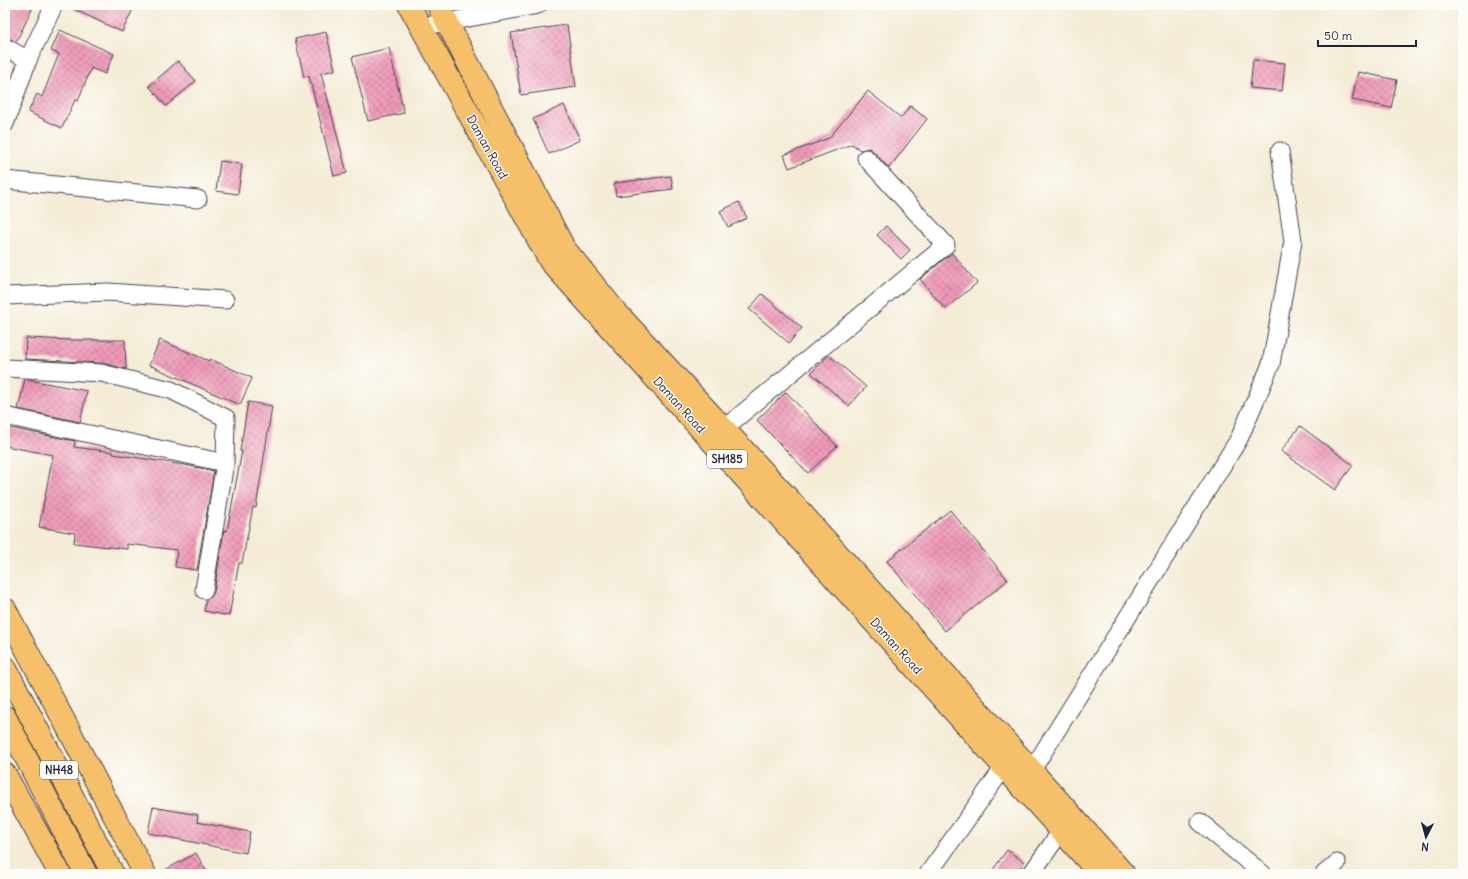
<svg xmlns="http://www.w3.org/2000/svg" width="1468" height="879" font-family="Delius,sans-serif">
<defs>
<pattern id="building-cross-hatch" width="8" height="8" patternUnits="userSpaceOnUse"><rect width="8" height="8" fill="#ef9ab8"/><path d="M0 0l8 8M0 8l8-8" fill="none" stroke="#c17d97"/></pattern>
</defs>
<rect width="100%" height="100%" fill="#fdfcf7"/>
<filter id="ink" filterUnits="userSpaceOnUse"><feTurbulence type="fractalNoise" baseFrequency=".025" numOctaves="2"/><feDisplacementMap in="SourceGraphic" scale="8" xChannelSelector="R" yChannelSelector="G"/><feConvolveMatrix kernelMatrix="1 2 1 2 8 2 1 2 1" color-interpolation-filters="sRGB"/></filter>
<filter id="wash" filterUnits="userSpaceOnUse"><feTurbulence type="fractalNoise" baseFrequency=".012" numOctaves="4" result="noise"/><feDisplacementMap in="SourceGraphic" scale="16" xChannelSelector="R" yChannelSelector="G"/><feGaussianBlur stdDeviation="0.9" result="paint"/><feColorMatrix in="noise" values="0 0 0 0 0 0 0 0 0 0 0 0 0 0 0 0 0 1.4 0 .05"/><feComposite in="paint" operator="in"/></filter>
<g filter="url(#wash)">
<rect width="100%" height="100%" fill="#f4ecd7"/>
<g id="blocks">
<!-- building -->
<path fill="url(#building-cross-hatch)" d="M5 5H34L16 42 5 37Z
M65 5H135L122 32Z
M567 25 576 87 521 95 511 33Z
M60 30 114 54 105 74 91 68 78 101 75 100 62 128 28 112 37 94 42 97 59 54 51 51Z
M326 32 335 70 321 73 347 173 334 176 309 76 304 77 295 39Z
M389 48 404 113 368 121 352 57Z
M1253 60 1285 63 1282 91 1250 88Z
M178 61 196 81 166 106 149 86Z
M1358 72 1397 80 1391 108 1352 100Z
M868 91 901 118 910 106 927 119 889 168 873 151 869 148 860 150 852 144 789 168 784 155 829 138Z
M564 105 580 140 549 154 533 119Z
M220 161 242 164 238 194 216 191Z
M671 176 673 189 616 196 614 183Z
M739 202 747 218 728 227 720 211Z
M886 226 910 250 901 259 877 235Z
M952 253 977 283 945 309 920 279Z
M762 294 802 328 789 343 749 309Z
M26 338 70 340H125L126 369 102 363 25 359Z
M160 340 209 361 210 359 252 378 240 405 149 365Z
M829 355 866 387 849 406 811 373Z
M25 379 87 391 80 422 18 409Z
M786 392 837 446 808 473 757 420Z
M248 402 272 406 256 508 253 507 242 563H239L229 616 204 611 206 600 211 597 214 592 224 530 227 531 242 451H240Z
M1300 426 1353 465 1335 490 1281 451Z
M5 427 75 441 74 447 113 452V454L185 465 214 471 197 570 175 567 177 550 127 544V549L74 543 75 533 39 527 53 455 5 446Z
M950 510 1008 580 945 631 887 561Z
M153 807 198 815 197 822 250 832 246 853 148 833Z
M1007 850 1024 862 1016 874H990Z
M196 853 208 874H158Z"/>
</g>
</g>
<g filter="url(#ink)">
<use href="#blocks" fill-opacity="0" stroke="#424052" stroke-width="1"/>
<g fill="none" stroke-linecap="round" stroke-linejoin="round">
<defs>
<path id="minor" d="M420 27 538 5
M5 47 28 60
M5 124 28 60 54 5
M5 180 198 199
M5 296 108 292 225 300
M5 368 101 373 171 390 226 418 225 463 204 590
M5 416 225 463
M715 436 946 245 866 158
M1023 777 1032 770 1239 439 1271 364 1293 241 1280 151
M1200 822 1263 874
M928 874 1004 767
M1031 874 1061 831 1070 823
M1324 874 1337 863"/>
<path id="major" d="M409 5 550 261 1100 874
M438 5 564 248 615 311 797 508 1124 874"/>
<path id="highway" d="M5 609 145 874
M5 667 113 874
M5 717 86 874
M5 774 60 874"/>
</defs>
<!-- minor casing -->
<use href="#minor" stroke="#424052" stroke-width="19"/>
<!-- major casing -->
<use href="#major" stroke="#424052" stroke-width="24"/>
<!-- highway casing -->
<use href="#highway" stroke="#424052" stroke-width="24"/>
<!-- minor -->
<use href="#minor" stroke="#fff" stroke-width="17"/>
<!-- major -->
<use href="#major" stroke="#f6c06b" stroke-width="22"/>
<!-- highway -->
<use href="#highway" stroke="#f6c06b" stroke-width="22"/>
</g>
</g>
<g text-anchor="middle" stroke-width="3" stroke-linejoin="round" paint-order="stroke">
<!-- shield labels -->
<g fill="#fdfcf7" stroke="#646373" stroke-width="1">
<rect x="707" y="450" width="40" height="18" rx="3"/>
<rect x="40" y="761" width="38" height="18" rx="3"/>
</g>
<g font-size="11" font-weight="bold" fill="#22223b">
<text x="727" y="463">SH185</text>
<text x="59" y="774">NH48</text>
</g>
<!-- street labels -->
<g font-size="12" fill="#22223b" stroke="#fdfcf7">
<text transform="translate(487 147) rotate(61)" y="4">Daman Road</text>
<text transform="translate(679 405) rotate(48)" y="4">Daman Road</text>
<text transform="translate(896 646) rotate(48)" y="4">Daman Road</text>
</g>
</g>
<!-- margin -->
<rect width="1468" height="879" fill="none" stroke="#fdfcf7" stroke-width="20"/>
<!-- north arrow -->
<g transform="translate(1426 837) rotate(186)" stroke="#fdfcf7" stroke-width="3" paint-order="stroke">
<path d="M0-3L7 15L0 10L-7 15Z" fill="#22223b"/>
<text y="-6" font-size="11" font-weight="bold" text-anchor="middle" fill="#22223b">N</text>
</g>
<!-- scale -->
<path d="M1318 40v6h98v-6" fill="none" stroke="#22223b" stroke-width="2"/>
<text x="1324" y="40" font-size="12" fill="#22223b" stroke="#fdfcf7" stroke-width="3" paint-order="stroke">50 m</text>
</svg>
